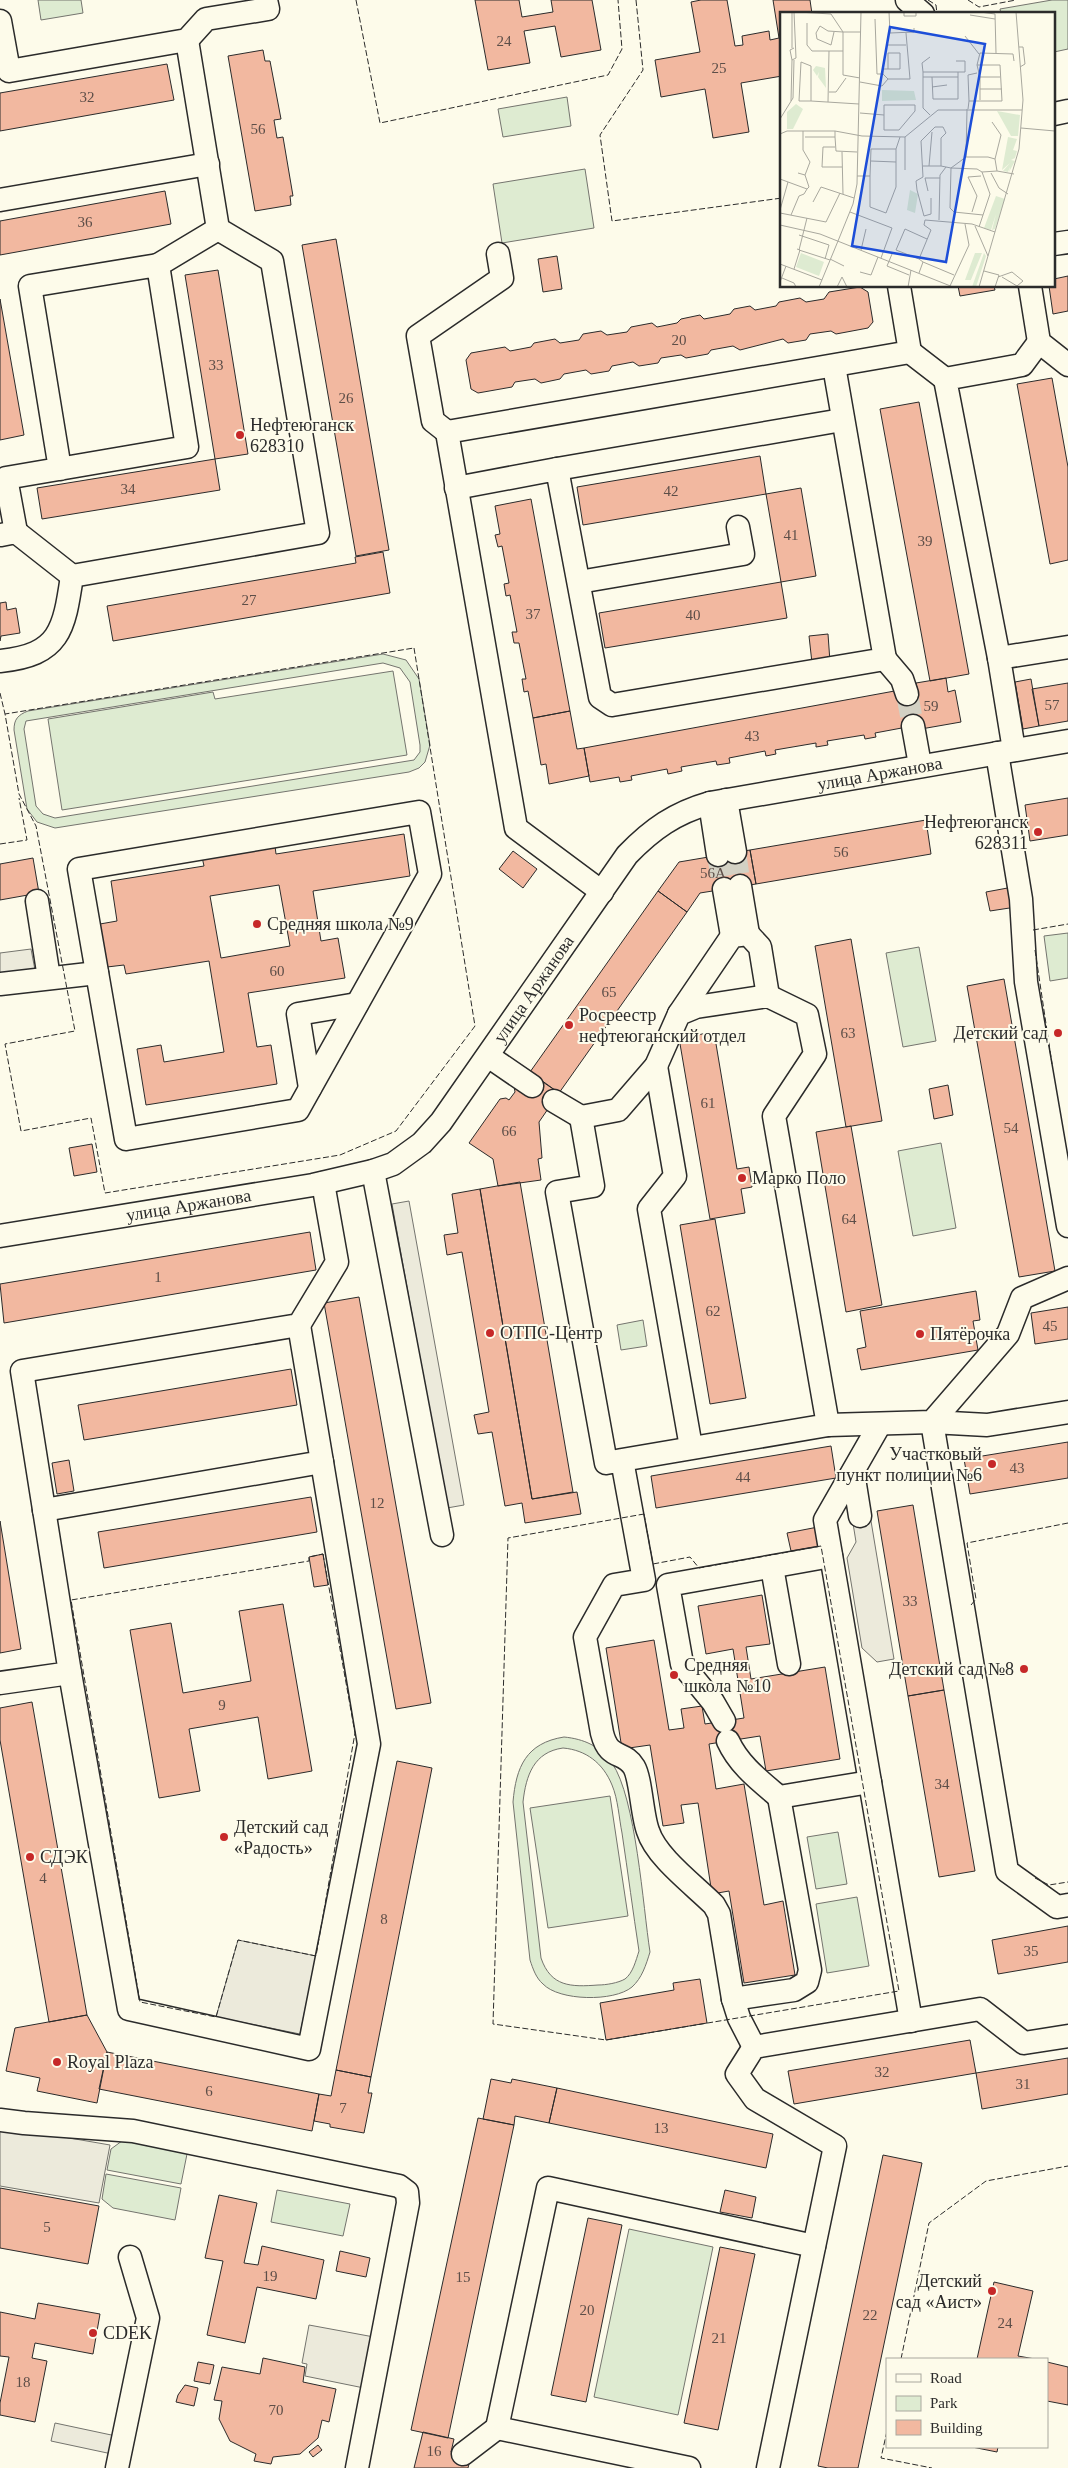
<svg xmlns="http://www.w3.org/2000/svg" width="1068" height="2468" font-family="Georgia,serif">
<rect width="100%" height="100%" fill="#fdfbea"/>
<!-- green -->
<path fill="#deebd1" stroke="#74746e" fill-rule="evenodd" d="M38 0H81L83 13 41 20Z
M1052 0H1068V49L1054 52V14H1001L1000 9Z
M567 97 571 126 503 137 498 109Z
M585 169 594 228 502 243 493 184Z
M383 654 406 660 419 679 430 745 425 762 419 768 409 772 55 828 37 822 27 809 14 730C14 719 18 715 28 711ZM383 663 400 668 410 682 420 745V752L414 760 55 818 43 814 36 806 24 729 26 721Z
M393 671 407 755 62 810 48 719 213 692 215 699Z
M1068 933V978L1050 981 1044 936Z
M919 947 936 1041 903 1047 886 953Z
M941 1143 956 1228 913 1236 898 1151Z
M643 1320 647 1346 621 1350 617 1325Z
M564 1737C584 1739 600 1746 612 1763 636 1798 643 1907 650 1952 646 1965 642 1978 632 1987 614 2002 559 2001 543 1984 536 1978 533 1969 530 1960L513 1802C516 1767 526 1743 564 1737ZM563 1748C586 1750 603 1763 612 1785 618 1799 619 1818 622 1833 628 1873 633 1912 639 1951 636 1960 633 1973 625 1979 618 1983 606 1985 598 1985 571 1987 551 1987 541 1958L523 1802C526 1775 534 1752 563 1748Z
M610 1796 628 1916 548 1928 530 1808Z
M838 1832 847 1884 816 1889 807 1837Z
M857 1897 869 1966 827 1973 816 1904Z
M126 2138 188 2149 181 2184 107 2170 111 2149Z
M106 2174 181 2188 175 2220 113 2208 102 2199Z
M277 2190 350 2204 343 2236 271 2222Z
M629 2229 713 2247 678 2415 594 2397Z"/>
<!-- parking -->
<path fill="#eceadb" stroke="#74746e" d="M31 949 35 970 0 974V953Z
M409 1201 464 1505 447 1508 392 1204Z
M870 1515 894 1659 877 1662 862 1648 847 1558 856 1542 852 1517Z
M238 1940 316 1956 300 2034 216 2017Z
M0 2126 110 2145 99 2203 0 2186Z
M309 2325 374 2337 364 2388 305 2376 307 2364 302 2363Z
M55 2423 116 2436 112 2454 51 2441Z"/>
<!-- building -->
<path fill="#f2b8a0" stroke="#2b2b2b" fill-rule="evenodd" d="M475 0H519L522 17 553 12 551 0H592L601 50 561 57 555 26 524 31 530 63 488 70Z
M701 0H727L735 46 743 45 742 36 769 31 770 40 779 38 773 0H810L812 14H782V76L741 83 749 132 713 138 705 89 661 97 655 60 700 52 691 2Z
M263 50 265 61H270L281 119 274 120 277 138 283 137 293 196H290L291 205 255 211 228 56Z
M167 64 174 100 0 131V93Z
M165 191 171 224 0 255V221Z
M336 239 389 550 356 556 302 245Z
M557 256 562 289 543 292 538 259Z
M218 270 248 454 215 459 185 275Z
M1068 276V311L1053 314 1049 286H1054V279Z
M958 286H994L995 290 960 296Z
M860 287 868 292 873 322 868 328 836 334 831 331 810 334 806 340 788 343 783 339 740 350 733 346 711 350 708 354 686 358 681 355 661 358 658 363 639 366 633 362 612 366 609 371 591 374 586 370 564 374 560 379 541 383 535 379 515 382 512 387 478 393 471 389 466 360 471 353 505 347 510 351 531 347 534 343 555 339 560 343 579 340 583 334 601 331 607 335 627 332 631 327 652 323 657 327 677 323 681 319 700 315 704 319 730 314 734 309 750 306 755 310 776 306 779 302 800 298 806 302 824 299 829 292Z
M0 299 24 435 0 440Z
M1052 378 1068 467V560L1050 564 1017 384Z
M919 402 969 674 930 681 880 409Z
M760 456 766 494 583 525 577 487Z
M215 459 220 490 42 519 37 488Z
M801 488 816 576 781 582 766 494Z
M531 499 570 711 533 718 528 691 524 692 522 679H526L519 643H514L512 632H517L510 595 506 596 504 584 509 583 502 546 498 547 495 535 500 534 495 506Z
M383 552 390 593 113 641 107 606 356 563 355 557Z
M781 582 787 618 605 648 599 613Z
M6 602 7 610 16 608 20 633 1 636 0 641V603Z
M828 634 830 662 812 663 809 636Z
M946 678 948 692 955 690 961 722 921 729 907 727 901 695 918 692 916 683Z
M1031 679 1039 726 1023 729 1015 682Z
M1068 683V721L1039 726 1032 689Z
M900 690 907 727 875 733 876 737 865 739 864 735 827 741 828 745 816 747V743L775 750 776 754 766 756 765 751 729 758 730 763 717 765 716 761 681 767 682 771 668 774 667 769 631 776 632 780 620 782 619 777 590 782 584 748Z
M570 711 577 749 584 748 589 776 549 784 546 764 541 765 533 718Z
M1068 798V835L1030 841 1025 805Z
M926 820 931 854 756 884 750 850Z
M404 834 410 876 313 891 321 941 338 938 345 978 248 993 257 1047 271 1045 277 1084 146 1105 137 1049 161 1045 164 1062 224 1052 209 961 126 974 124 965 107 967 100 924 117 921 111 881 204 866 202 857 275 846 276 854ZM279 885 290 946 221 958 210 896Z
M750 850 756 884 700 893 687 912 658 891 679 862Z
M513 851 537 869 523 888 499 869Z
M33 858 39 893 0 900V864Z
M1013 887 1016 907 990 911 986 892Z
M658 891 687 912 559 1093 530 1072Z
M851 939 882 1121 846 1127 815 946Z
M1004 979 1055 1271 1019 1277 967 986Z
M714 1032 737 1169 749 1167 752 1187 741 1189 745 1213 710 1219 679 1038Z
M537 1078 559 1093 539 1122 542 1158 538 1159 541 1180 498 1186 493 1159 469 1143 500 1099 506 1098 509 1100 515 1092 514 1086Z
M948 1085 953 1115 934 1119 929 1089Z
M851 1126 882 1305 846 1312 816 1132Z
M92 1144 97 1172 74 1176 69 1148Z
M520 1182 573 1492 532 1499 480 1189Z
M480 1189 532 1499 577 1492 581 1514 525 1523 522 1503 505 1506 492 1432 478 1434 474 1415 489 1412 462 1252 447 1255 444 1235 458 1233 452 1194Z
M715 1219 746 1398 710 1404 680 1225Z
M310 1232 316 1270 4 1323 0 1284Z
M976 1291 980 1320 973 1321 978 1350 861 1370 857 1349 866 1347 860 1311Z
M359 1297 431 1703 396 1709 324 1303Z
M1068 1307V1339L1035 1344 1031 1313Z
M291 1369 297 1405 84 1440 78 1405Z
M1068 1442V1478L970 1494 964 1459Z
M831 1446 836 1478 656 1508 651 1476Z
M69 1460 74 1491 57 1494 52 1463Z
M311 1497 317 1532 104 1568 98 1532Z
M913 1505 944 1690 908 1696 877 1511Z
M0 1521 21 1649 0 1653Z
M818 1527 821 1546 791 1551 787 1533Z
M323 1554 328 1585 314 1587 309 1557Z
M762 1595 770 1644 746 1647 751 1679 825 1667 840 1759 766 1771 760 1736 709 1744 716 1789 744 1784 764 1905 783 1901 795 1975 744 1983 729 1891 712 1894 698 1803 681 1805 684 1823 663 1826 650 1745 622 1749 606 1648 654 1640 669 1730 684 1728 681 1709 702 1706 705 1724 744 1718 733 1649 706 1654 698 1606Z
M283 1604 312 1771 268 1779 258 1717 189 1729 200 1791 159 1798 130 1630 171 1623 183 1693 251 1681 239 1611Z
M944 1690 975 1871 939 1877 908 1696Z
M32 1702 87 2015 49 2022 0 1740V1708Z
M397 1761 432 1768 371 2077 336 2070Z
M1068 1926V1962L998 1974 992 1940Z
M700 1979 707 2023 606 2040 600 2003 674 1990 673 1983Z
M87 2015 107 2052 97 2103 37 2091 40 2078 6 2071 15 2028Z
M970 2040 976 2073 794 2104 788 2071Z
M107 2052 319 2094 312 2131 99 2089Z
M1068 2058V2094L982 2109 976 2073Z
M336 2070 371 2077 368 2093H372L364 2133 330 2127V2124L314 2121 319 2094 331 2096Z
M491 2079 511 2083 512 2079 557 2088 549 2123 515 2116 514 2125 483 2119Z
M557 2088 773 2134 766 2168 549 2123Z
M478 2118 514 2125 448 2438 411 2430Z
M883 2155 922 2163 858 2468H828L818 2466Z
M0 2188 99 2206 88 2264 0 2248Z
M725 2190 756 2197 752 2218 720 2212Z
M219 2195 257 2203 244 2263 258 2265 262 2246 324 2260 316 2299 257 2287 245 2343 207 2335 223 2261 205 2258Z
M588 2218 622 2225 586 2402 551 2395Z
M720 2247 755 2254 718 2430 684 2423Z
M340 2251 370 2258 366 2277 336 2271Z
M994 2282 1033 2291 1018 2356 1035 2359H977Z
M38 2303 100 2314 93 2354 35 2343 32 2358 47 2361 35 2422 0 2415V2403L9 2357 0 2356V2312L35 2319Z
M263 2358 305 2367 303 2382 336 2389 329 2422 322 2420 318 2438 300 2454 273 2457 271 2464 254 2461 256 2454 230 2441 219 2419 222 2401 214 2400 222 2367 260 2374Z
M198 2362 214 2365 210 2384 194 2381Z
M1047 2362 1068 2367V2405L1047 2401Z
M185 2385 198 2388 194 2406 176 2402 178 2395Z
M423 2432 454 2439 451 2452 471 2456 468 2468H414Z
M318 2445 322 2450 313 2457 309 2452Z
M972 2447H998L997 2452Z"/>
<g fill="none" stroke-linecap="round" stroke-linejoin="round">
<!-- minor-tunnel -->
<path stroke="#d3d1c4" stroke-width="22" stroke-dasharray="22 11" stroke-linecap="butt" d="M907 694 913 726
M735 852 740 886
M718 855 724 889"/>
<defs>
<g id="minor">
<path d="M907 0 923 14"/>
<path d="M0 21 9 71 187 40 206 19 268 9 266 0"/>
<path d="M1054 114 1068 111"/>
<path d="M0 200 208 164"/>
<path d="M1054 244 1068 242"/>
<path d="M158 265 218 229"/>
<path d="M1030 286 1039 342 1068 365"/>
<path d="M910 352 945 379"/>
<path d="M447 432 433 421 418 336 502 278 498 254"/>
<path d="M557 469 842 420"/>
<path d="M456 488 557 469 600 697 612 705 885 659 834 366"/>
<path d="M16 532 6 478 187 447 158 265 30 286 60 469"/>
<path d="M1 535 16 532 72 576"/>
<path d="M579 582 743 554 738 527"/>
<path d="M999 658 945 379 1022 365 1039 342"/>
<path d="M885 659 902 679 907 694"/>
<path d="M0 661C60 655 64 630 72 576L318 533 272 261 218 229 187 40"/>
<path d="M913 726 920 765"/>
<path d="M1014 750 999 658 1068 647"/>
<path d="M997 753 1021 899 1026 982 1068 1226"/>
<path d="M726 800 735 852"/>
<path d="M710 803 718 855"/>
<path d="M419 812 430 874 298 1110 126 1139 79 869Z"/>
<path d="M740 886 748 934"/>
<path d="M724 889 732 936"/>
<path d="M602 892 516 828 447 432 910 352 899 286"/>
<path d="M37 901 49 978"/>
<path d="M0 984 97 973"/>
<path d="M679 1014 732 936 748 934 760 947 768 996"/>
<path d="M488 1056 532 1086"/>
<path d="M656 1066 675 1176 649 1209 691 1447"/>
<path d="M310 1088 298 1014 357 1004"/>
<path d="M554 1101 581 1117"/>
<path d="M373 1171 442 1535"/>
<path id="s1" d="M0 1236 313 1185 373 1171 393 1164 422 1143 441 1122 627 855C652 829 675 813 710 803L1068 741"/>
<path d="M1068 1412 987 1425 932 1422 1007 1871 1057 1907 1068 1905"/>
<path d="M880 1424 825 1520 911 2021"/>
<path d="M828 1425 932 1422 1008 1334 1022 1298 1068 1278"/>
<path d="M622 1460 828 1425 774 1116 815 1054 807 1015 768 996 696 1007 679 1014 656 1066 618 1110 581 1117 593 1186 557 1192 606 1463 622 1460 644 1580 614 1585 585 1637 602 1733C609 1761 624 1750 634 1767 641 1779 642 1816 648 1831 656 1857 694 1885 714 1905L719 1914 733 1999 794 1990 807 1982 810 1970 779 1797"/>
<path d="M853 1472 860 1516"/>
<path d="M44 1510 322 1462 299 1325"/>
<path d="M772 1567 789 1664"/>
<path d="M70 1673 129 2009 309 2049 369 1744 322 1462"/>
<path d="M0 1683 70 1673 22 1371 299 1325 337 1262 323 1183"/>
<path d="M724 1721 713 1702 682 1664 668 1585 831 1556"/>
<path d="M728 1741C739 1765 759 1780 779 1797L870 1782"/>
<path d="M733 1999 739 2018 754 2047"/>
<path d="M0 2120 24 2123 133 2131 399 2186 407 2192 408 2203 357 2468"/>
<path d="M463 2454 497 2428"/>
<path d="M117 2468 148 2318 130 2257"/>
<path d="M689 2468 497 2428 548 2188 814 2246"/>
<path d="M768 2468 835 2146 755 2099 737 2074 754 2047 980 2009 1024 2043 1068 2036"/>
</g>
</defs>
<!-- minor casing -->
<use href="#minor" stroke="#2b2b2b" stroke-width="25"/>
<!-- minor -->
<use href="#minor" stroke="#fdfbea" stroke-width="22"/>
<!-- fence -->
<path stroke="#2b2b2b" stroke-width="1" stroke-dasharray="6 2.5" stroke-linecap="butt" d="M356 0 380 123 608 75 622 49 618 0
M636 0 643 70 600 135 612 221 782 198
M928 0 936 5 937 14
M968 0 979 7 1016 0
M414 648 475 1026 396 1131 340 1155 105 1193 91 1118 21 1131 5 1044 75 1031 36 826 19 794 5 714Z
M0 693 5 714
M0 844 27 840 19 798
M1033 930 1068 924
M1035 950 1052 1064
M644 1514 653 1564 690 1557 699 1568 821 1546 899 1991 606 2040 493 2024 508 1538Z
M323 1554 355 1733 316 1956 238 1940 216 2017 140 2002 71 1600 309 1561V1557Z
M971 1605 976 1599 967 1543 1068 1523
M1035 1878 1049 1885 1068 1882
M901 2359 929 2223 986 2181 1068 2166
M887 2431 881 2458 932 2468"/>
</g>
<!-- markers -->
<g fill="#c62828" stroke="#fdfbea" stroke-width="2">
<circle cx="240" cy="435" r="5"/>
<circle cx="1038" cy="832" r="5"/>
<circle cx="257" cy="924" r="5"/>
<circle cx="569" cy="1025" r="5"/>
<circle cx="1058" cy="1033" r="5"/>
<circle cx="742" cy="1178" r="5"/>
<circle cx="490" cy="1333" r="5"/>
<circle cx="920" cy="1334" r="5"/>
<circle cx="992" cy="1464" r="5"/>
<circle cx="1024" cy="1669" r="5"/>
<circle cx="674" cy="1675" r="5"/>
<circle cx="224" cy="1837" r="5"/>
<circle cx="30" cy="1857" r="5"/>
<circle cx="57" cy="2062" r="5"/>
<circle cx="992" cy="2291" r="5"/>
<circle cx="93" cy="2333" r="5"/>
</g>
<g text-anchor="middle" stroke-width="4" stroke-linejoin="round" paint-order="stroke">
<!-- number labels -->
<g font-size="15" fill="#5d4e48">
<text x="504" y="46">24</text>
<text x="719" y="73">25</text>
<text x="87" y="102">32</text>
<text x="258" y="134">56</text>
<text x="85" y="227">36</text>
<text x="679" y="345">20</text>
<text x="216" y="370">33</text>
<text x="346" y="403">26</text>
<text x="128" y="494">34</text>
<text x="671" y="496">42</text>
<text x="791" y="540">41</text>
<text x="925" y="546">39</text>
<text x="249" y="605">27</text>
<text x="533" y="619">37</text>
<text x="693" y="620">40</text>
<text x="1052" y="710">57</text>
<text x="931" y="711">59</text>
<text x="752" y="741">43</text>
<text x="841" y="857">56</text>
<text x="713" y="878">56А</text>
<text x="277" y="976">60</text>
<text x="609" y="997">65</text>
<text x="848" y="1038">63</text>
<text x="708" y="1108">61</text>
<text x="1011" y="1133">54</text>
<text x="509" y="1136">66</text>
<text x="849" y="1224">64</text>
<text x="158" y="1282">1</text>
<text x="713" y="1316">62</text>
<text x="1050" y="1331">45</text>
<text x="1017" y="1473">43</text>
<text x="743" y="1482">44</text>
<text x="377" y="1508">12</text>
<text x="910" y="1606">33</text>
<text x="222" y="1710">9</text>
<text x="942" y="1789">34</text>
<text x="43" y="1883">4</text>
<text x="384" y="1924">8</text>
<text x="1031" y="1956">35</text>
<text x="882" y="2077">32</text>
<text x="1023" y="2089">31</text>
<text x="209" y="2096">6</text>
<text x="343" y="2113">7</text>
<text x="661" y="2133">13</text>
<text x="47" y="2232">5</text>
<text x="270" y="2281">19</text>
<text x="463" y="2282">15</text>
<text x="587" y="2315">20</text>
<text x="870" y="2320">22</text>
<text x="1005" y="2328">24</text>
<text x="719" y="2343">21</text>
<text x="23" y="2387">18</text>
<text x="276" y="2415">70</text>
<text x="434" y="2456">16</text>
</g>
<!-- poi labels -->
<g font-size="18" fill="#2b2b2b" stroke="#fdfbea" text-anchor="start">
<text x="250" y="431">Нефтеюганск<tspan x="250" dy="21">628310</tspan></text>
<text x="1028" y="828" text-anchor="end">Нефтеюганск<tspan x="1028" dy="21">628311</tspan></text>
<text x="267" y="930">Средняя школа №9</text>
<text x="579" y="1021">Росреестр<tspan x="579" dy="21">нефтеюганский отдел</tspan></text>
<text x="1048" y="1039" text-anchor="end">Детский сад</text>
<text x="752" y="1184">Марко Поло</text>
<text x="500" y="1339">ОТПС-Центр</text>
<text x="930" y="1340">Пятёрочка</text>
<text x="982" y="1460" text-anchor="end">Участковый<tspan x="982" dy="21">пункт полиции №6</tspan></text>
<text x="684" y="1671">Средняя<tspan x="684" dy="21">школа №10</tspan></text>
<text x="1014" y="1675" text-anchor="end">Детский сад №8</text>
<text x="234" y="1833">Детский сад<tspan x="234" dy="21">«Радость»</tspan></text>
<text x="40" y="1863">СДЭК</text>
<text x="67" y="2068">Royal Plaza</text>
<text x="982" y="2287" text-anchor="end">Детский<tspan x="982" dy="21">сад «Аист»</tspan></text>
<text x="103" y="2339">CDEK</text>
</g>
<!-- street labels -->
<g font-size="18" fill="#2b2b2b" stroke="#fdfbea">
<text dy="6" stroke="none"><textPath href="#s1" startOffset="1061">улица Аржанова</textPath></text>
<text dy="6" stroke="none"><textPath href="#s1" startOffset="626">улица Аржанова</textPath></text>
<text dy="6" stroke="none"><textPath href="#s1" startOffset="191">улица Аржанова</textPath></text>
</g>
</g>
<!-- overview -->
<g transform="translate(780 12)">
<rect width="275" height="275" fill="#fdfbea"/>
<path d="M36 54 45 56 46 76 38 65 39 60 37 64 33 58ZM102 78 134 79 136 88 102 89ZM16 92 23 97 13 117H7V100ZM217 99 240 103 238 124H231ZM228 125 237 127 233 138 237 139 235 146 231 148 235 149 229 160 230 155 228 160 223 159 230 151 222 158ZM130 178 138 182 135 201 127 198ZM216 184 225 187 215 217 212 218 216 202 211 218 204 216ZM21 241 44 250 39 264 16 255ZM195 241H202L188 275 191 268H185ZM204 241 206 244 196 275H192Z" fill="#deebd1"/>
<path fill="none" stroke="#a9a89e" stroke-width="1" d="M18 0 51 2 63 20H81M109 0 110 21 134 20V16M124 0V4H136V0M200 0 215 2 216 41M190 3 215 7M95 7 97 62H103L108 67M27 11V33L32 39H49L48 90M185 24 199 42M107 33H126M239 35H243L245 52 240 55M12 36V0M14 36 10 38 12 48 16 46 14 0M49 39H63V20L48 19 40 14 36 21 37 27 51 33 54 20M63 39V63L80 66M197 53 200 41 233 42 234 49M143 60 142 51 150 45M103 62V57H120V41H108V57M143 65H152L153 87H178V60M152 65H178M200 65V88M80 70 102 74 108 67H130L126 21M152 75 167 73M200 77H222M49 80H56L66 66M11 89 12 48M31 89H19L21 50 31 54V89L79 92M189 89 188 63 197 61M188 97 189 89H222L220 53H197L200 65H220M80 101 104 103V118H119L135 99V93H104V103M150 103 143 96V60H185V49H176M0 107 13 86 14 48M212 110 221 123 215 147M241 116 275 119M0 122 7 119H55L82 124 125 125 158 98H242M25 125H55V119M55 125 56 139 77 140M125 125V158M55 135H43L42 155H62M62 140 63 182M186 145 187 97M91 149 116 150V137M143 154H161V126L166 121 163 115H155L141 129 143 165 136 169 137 178 144 204 151 202V186M149 154 152 120M161 154 171 156 186 145H208L215 147 217 159 234 162M202 160 197 157 171 156 170 196 174 200 203 203M18 161 25 163 30 150 23 138V119M211 161 219 176 228 182M25 163 29 175 27 177M77 164H90L91 137H116L120 125M90 164V195L106 201 116 175V150M0 167 27 177 24 182 19 184 11 203M148 179 145 166H160M33 190 41 175 74 186M0 198 8 170M70 200 112 216 101 246M192 200 197 184 188 165 201 164M0 201 46 210 60 181M27 206 19 238 50 248M159 208 160 163 166 155M0 213 40 222 173 275M195 214 208 244M199 215 210 182 202 160 217 159M19 223 49 233 45 247M58 229 73 192 77 172 81 0M81 238 86 217M112 242 107 254 129 263M50 247 64 254M139 247 116 238 125 217 147 227M143 250 174 263M0 252 42 268M14 257 20 238 17 237M204 259 219 263 215 275M80 260 91 263 98 245M139 261 143 250 139 247 151 218 144 213 145 208 192 212 215 220M218 265 232 260 243 269 237 274 222 265M2 266 14 271 16 275M0 270 6 254M170 274 189 233 185 212M39 275 58 229M57 275 62 265 67 275M128 275 131 258M199 275 239 137 243 88 236 0"/>
<path fill="#1d4ed8" fill-opacity="0.15" stroke="#1d4ed8" stroke-width="2.5" d="M110 15 205 32 166 250 72 234Z"/>
<rect width="275" height="275" fill="none" stroke="#2b2b2b" stroke-width="2.5"/>
</g>
<!-- legend -->
<rect x="886" y="2358" width="162" height="90" fill="#fdfbea" stroke="#a9a89e"/>
<rect x="896" y="2374" width="25" height="8" fill="#fdfbea" stroke="#a9a89e"/>
<text x="930" y="2383" font-size="15" fill="#2b2b2b">Road</text>
<rect x="896" y="2396" width="25" height="15" fill="#deebd1" stroke="#a9a89e"/>
<text x="930" y="2408" font-size="15" fill="#2b2b2b">Park</text>
<rect x="896" y="2420" width="25" height="15" fill="#f2b8a0" stroke="#a9a89e"/>
<text x="930" y="2433" font-size="15" fill="#2b2b2b">Building</text>
</svg>
